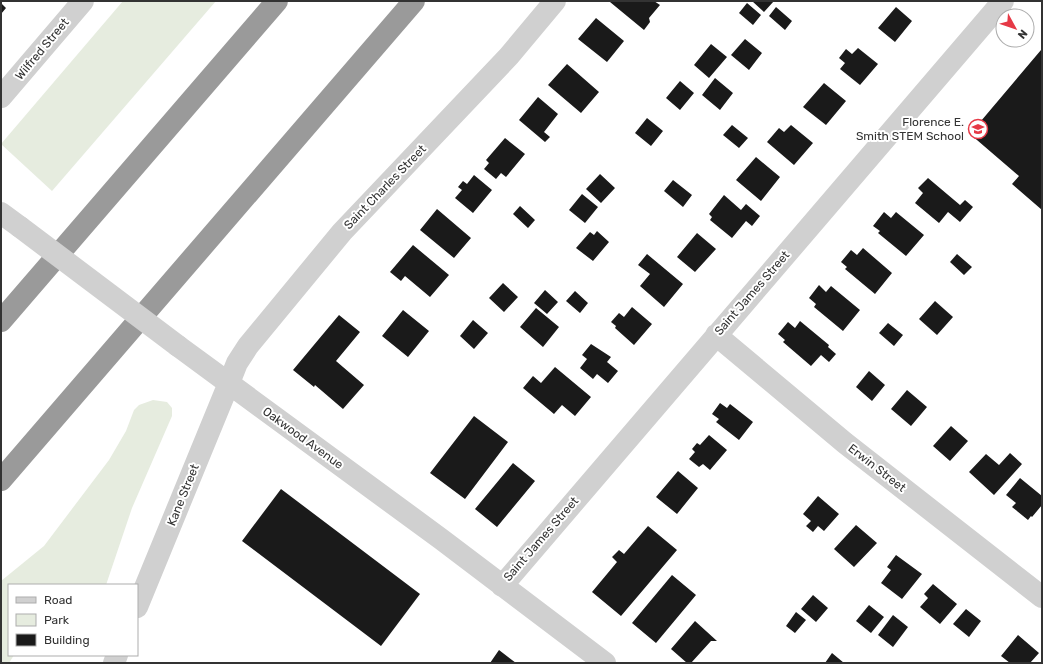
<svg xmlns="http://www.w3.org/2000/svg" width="1043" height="664" font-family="Rubik,sans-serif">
<rect width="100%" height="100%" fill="#fff"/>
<!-- green -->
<path fill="#e6ecdf" d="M123 1H216L52 191 1 144Z
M153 400 167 402 172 408V416L132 508 106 585H9V655H14L9 663H1V581L44 546 109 460 126 431 134 410 139 405Z"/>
<!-- building -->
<path fill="#1a1a1a" d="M611 1H654L660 5 649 18 650 22 644 30 610 2Z
M752 1H774L764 12Z
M1 3 6 8 1 14Z
M747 3 761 15 753 25 739 13Z
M776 7 792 21 785 30 769 16Z
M896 7 912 21 895 42 878 28Z
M596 18 624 41 607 62 578 39Z
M745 39 762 53 749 70 731 55Z
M711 44 727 57 709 78 694 65Z
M858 48 878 64 860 85 840 69 845 63 839 58 846 49 852 54Z
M1041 50 1042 51V210L1012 184 1019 176 970 134Z
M567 64 599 92 581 113 548 85Z
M715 78 733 93 720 110 702 95Z
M680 81 694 93 680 110 666 98Z
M824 83 846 101 826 125 803 107Z
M538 97 558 114 544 132 550 137 545 142 519 120Z
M647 118 663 131 651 146 635 133Z
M732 125 748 138 739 148 723 135Z
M791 125 813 143 794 165 767 142 779 128 784 132Z
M505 138 525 154 506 177 501 173 496 179 484 169 489 163 486 160Z
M756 157 780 177 761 201 736 180Z
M600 174 615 188 601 203 586 189Z
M474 175 492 190 473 213 455 198 462 190 458 187 463 181 467 184Z
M928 178 960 205 965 200 973 207 960 222 948 212 939 223 915 203 923 193 918 188Z
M673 180 692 195 683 207 664 191Z
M582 194 598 207 585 223 569 210Z
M724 195 741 210 746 204 760 216 752 226 746 221 732 238 710 220 712 217 709 214Z
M520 206 535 220 528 228 513 214Z
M437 209 471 238 454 258 420 230Z
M884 212 891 218 896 212 924 235 906 256 878 233 880 231 873 226Z
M597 231 609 242 593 261 576 248 590 232 594 235Z
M697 233 716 249 695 272 677 257Z
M413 245 449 275 430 297 405 276 401 281 390 272Z
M863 248 892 273 875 294 845 269 847 267 841 262 851 250 857 255Z
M647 254 683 284 664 307 640 286 650 274 638 265Z
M957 254 972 267 964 275 950 262Z
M503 283 518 297 504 312 489 298Z
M819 285 826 292 831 286 860 310 843 331 814 307 816 304 809 298Z
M545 290 558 302 547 314 534 303Z
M575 291 588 303 580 313 566 301Z
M935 301 953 317 937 335 919 319Z
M632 307 652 324 634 345 615 328 616 326 611 322 619 313 624 317Z
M536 308 559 327 543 347 520 327Z
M403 310 429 331 408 357 382 336Z
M339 315 360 332 336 361 364 385 343 409 315 385 314 387 293 370Z
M473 320 488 333 474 349 460 336Z
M800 321 829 345 828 347 836 354 829 362 821 355 811 366 783 342 785 340 778 334 788 322 795 328Z
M888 323 903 335 894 346 879 333Z
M591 344 611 357 607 362 618 371 608 383 597 374 593 379 580 368 587 359 582 355Z
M555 367 591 397 575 416 562 405 554 414 523 388 533 376 541 383Z
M869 371 885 385 872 401 856 387Z
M907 390 927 407 911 426 891 409Z
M720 403 727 408 730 404 753 422 739 440 716 422 719 419 712 414Z
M474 416 508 442 465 499 430 473Z
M951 426 968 441 950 461 933 446Z
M709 435 727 450 710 470 703 464 699 467 689 459 695 452 692 449 697 443 700 445Z
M1010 453 1022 464 994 495 969 472 986 454 999 465Z
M513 463 535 481 497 527 475 509Z
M678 471 698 488 677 514 656 497Z
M1020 478 1042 496V505L1032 517 1031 516 1028 520 1012 507 1016 503 1006 495Z
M281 489 420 594 381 646 242 541Z
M818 496 839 514 824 531 818 526 813 532 806 526 811 521 803 514Z
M856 525 877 543 854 567 834 549Z
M648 526 677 550 621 616 592 592 617 562 612 557 619 550 624 554Z
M896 555 922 574 902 599 881 583 891 570 887 567Z
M672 575 696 595 656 643 632 623Z
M933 584 957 604 940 624 920 607 928 598 924 594Z
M813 595 828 608 816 622 801 609Z
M869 605 884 617 871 633 856 621Z
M966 609 981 621 969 637 953 624Z
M796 612 806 620 795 633 786 626Z
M893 615 908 627 893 647 878 635Z
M695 621 717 641H711L691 663H687L671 649Z
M1018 635 1039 653 1030 663H1010L1001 656Z
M499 650 516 663H490Z
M832 653 844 663H825Z"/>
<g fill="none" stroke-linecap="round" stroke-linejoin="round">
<!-- minor -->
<path stroke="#d0d0d0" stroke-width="22" d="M1 97 83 1
M1 213 20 227
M716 335 845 443 1042 597
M178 346 441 539 605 663
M502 586 1003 1
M137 607 229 383 237 363 248 346 342 232 509 56 555 1
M114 663 117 655"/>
<!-- highway -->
<path stroke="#9a9a9a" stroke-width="22" d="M1 321 277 1
M1 480 414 1"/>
<!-- minor-bridge -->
<path stroke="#d0d0d0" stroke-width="22" d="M20 227 178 346"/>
</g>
<!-- icons -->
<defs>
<symbol id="school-ring" viewBox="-11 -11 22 22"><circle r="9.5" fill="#fff" stroke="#e63946" stroke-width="1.5"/><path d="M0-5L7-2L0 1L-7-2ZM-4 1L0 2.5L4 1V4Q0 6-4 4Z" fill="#e63946"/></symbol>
</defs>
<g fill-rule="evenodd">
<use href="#school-ring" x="967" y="118" width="22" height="22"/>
</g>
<g text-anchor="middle" stroke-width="4" stroke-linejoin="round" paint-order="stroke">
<!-- street labels -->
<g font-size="12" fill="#333" stroke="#fff">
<text transform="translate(42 49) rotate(-50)" y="4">Wilfred Street</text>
<text transform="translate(385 187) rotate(-46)" y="4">Saint Charles Street</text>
<text transform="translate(752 293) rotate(-49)" y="4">Saint James Street</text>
<text transform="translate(303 438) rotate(36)" y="4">Oakwood Avenue</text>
<text transform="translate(877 468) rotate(38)" y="4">Erwin Street</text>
<text transform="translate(183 495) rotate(-68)" y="4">Kane Street</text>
<text transform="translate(541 539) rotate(-49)" y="4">Saint James Street</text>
</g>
<!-- poi labels -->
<g font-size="12" fill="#333" stroke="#fff" text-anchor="end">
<text x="964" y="126">Florence E.<tspan x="964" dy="14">Smith STEM School</tspan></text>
</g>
</g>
<!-- border -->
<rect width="1043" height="664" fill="none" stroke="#333333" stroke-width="4"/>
<!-- legend -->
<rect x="8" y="584" width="130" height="72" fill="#ffffff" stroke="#adadad"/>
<rect x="16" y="597" width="20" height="6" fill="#d0d0d0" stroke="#adadad"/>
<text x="44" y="604" font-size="12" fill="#333333">Road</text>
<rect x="16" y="614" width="20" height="12" fill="#e6ecdf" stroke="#adadad"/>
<text x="44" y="624" font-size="12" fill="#333333">Park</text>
<rect x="16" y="634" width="20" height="12" fill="#1a1a1a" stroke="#adadad"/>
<text x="44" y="644" font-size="12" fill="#333333">Building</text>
<!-- north arrow -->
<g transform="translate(1015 28) rotate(130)"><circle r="19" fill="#ffffff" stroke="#adadad"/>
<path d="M0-3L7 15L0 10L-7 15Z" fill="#e63946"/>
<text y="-6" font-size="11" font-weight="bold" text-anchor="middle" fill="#333333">N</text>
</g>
</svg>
